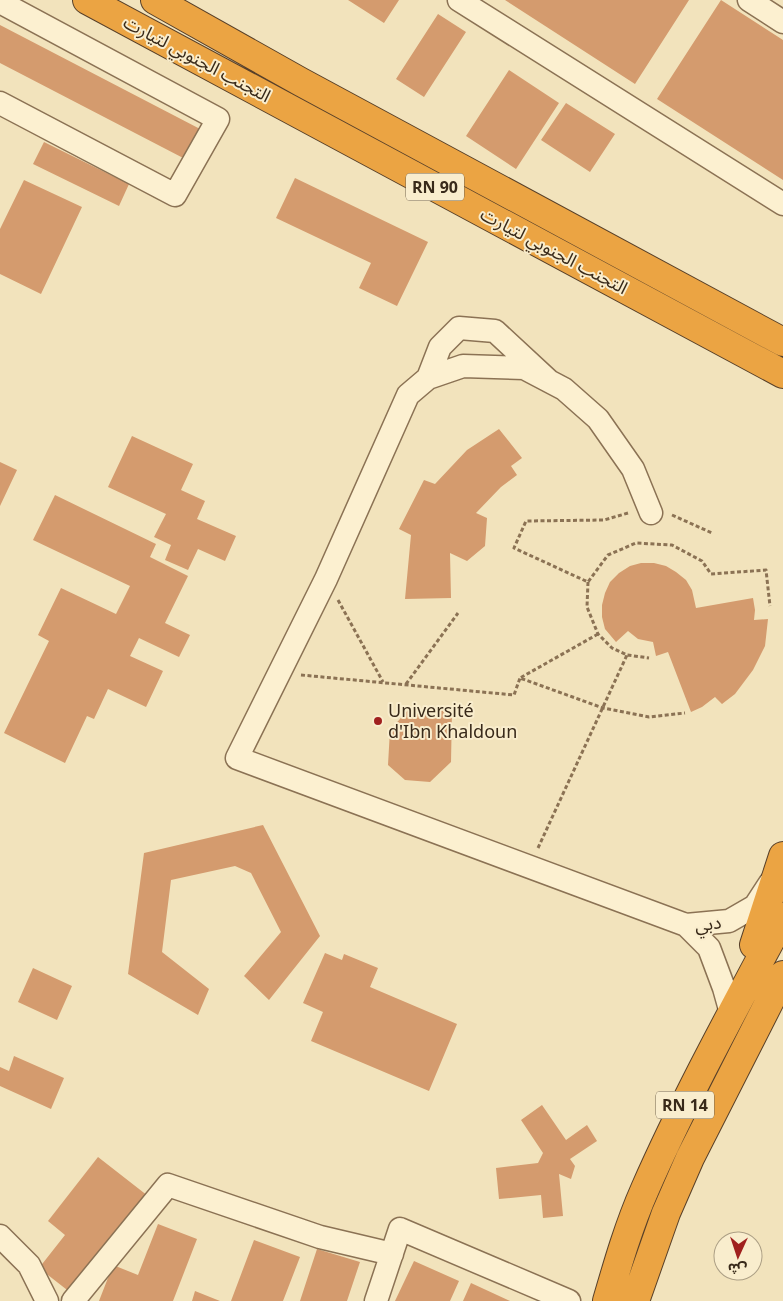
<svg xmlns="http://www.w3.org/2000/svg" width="783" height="1301" font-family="Georgia,'Noto Sans Arabic',serif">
<rect width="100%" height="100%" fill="#f2e3bc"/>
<!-- building -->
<path fill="#d49b6e" d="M348 0H399L384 23Z
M505 0H689L635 84Z
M721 0 783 40V180L657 99Z
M438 14 466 32 424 97 396 79Z
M0 25 202 130 187 160 0 63Z
M509 70 559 103 516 169 466 136Z
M566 103 615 134 590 172 541 140Z
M44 142 129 184 119 206 33 164Z
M295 178 428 242 397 306 359 288 371 263 276 218Z
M24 180 82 207 41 294 0 274V229Z
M499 429 522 458 511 466 517 475 501 487 476 513 487 518 485 546 467 561 450 553 451 598 405 599 411 535 399 529 424 480 435 484 467 450Z
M132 436 193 464 181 490 205 501 197 519 236 536 225 561 198 549 188 570 165 560 171 545 154 537 166 514 108 487Z
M0 462 17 470 0 506Z
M55 495 156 544 150 557 188 576 165 623 190 635 179 657 139 638 130 656 163 671 146 707 108 689 94 719 87 716 65 763 4 733 49 641 38 635 61 588 116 614 130 586 33 540Z
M641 563H654L666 566 676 572 686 580 692 590 696 608 753 598 755 610 754 620 768 619 765 646 753 670 735 694 722 704 715 697 702 707 691 712 668 652 656 656 653 642 638 639 628 631 616 642 605 629 602 617V605L605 593 610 582 619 573 630 566Z
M409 709 452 711 451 762 430 782 405 780 388 765 390 730Z
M263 825 320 936 269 1000 244 976 281 932 251 873 235 866 171 880 162 952 209 989 198 1015 128 974 144 853Z
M325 953 342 960 344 954 378 968 370 987 457 1024 429 1091 311 1041 323 1012 303 1003Z
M33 968 72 986 57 1020 18 1002Z
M14 1056 64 1078 51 1109 0 1086V1067L9 1071Z
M542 1105 566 1140 587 1125 597 1141 570 1159 575 1166 571 1179 559 1174 563 1216 543 1218 541 1195 499 1199 496 1168 538 1163 543 1153 521 1120Z
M98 1157 148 1196 71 1293 39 1268 65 1235 48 1221Z
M158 1224 197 1239 173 1301H99L113 1265 138 1275Z
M254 1240 300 1257 283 1301H231Z
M317 1249 360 1262 347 1301H300Z
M414 1261 459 1281 450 1301H395Z
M471 1283 510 1301H463Z
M195 1291 220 1301H192Z"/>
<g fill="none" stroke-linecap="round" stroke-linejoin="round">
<defs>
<path id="minor" d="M459 0 783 204
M749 0 783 22
M0 2 218 119 175 195 0 103
M428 378 463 366 524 368 564 389 598 419 633 469 651 513
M549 381 495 331 459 328 440 347 428 378 408 395 326 579 237 758 686 925
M731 1013 724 988 709 948 686 925 729 921 755 906 770 883
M0 1236 29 1265 47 1301
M73 1301 168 1185 320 1237 392 1254
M376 1301 400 1229 569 1301"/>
<path id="highway" d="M87 0 783 374
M155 0 301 82 783 342
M754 945 783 856
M607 1301C618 1263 629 1225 645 1189 686 1096 735 1007 783 917
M635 1301 666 1213 690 1158 783 975"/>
</defs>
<!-- minor casing -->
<use href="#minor" stroke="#8b7254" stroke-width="25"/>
<!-- highway casing -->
<use href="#highway" stroke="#584029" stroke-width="30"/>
<!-- path -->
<path stroke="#8b7254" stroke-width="3" stroke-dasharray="4 2.5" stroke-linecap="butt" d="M628 513 604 520 526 521 514 548 588 582 608 555 636 543 672 545 702 561 711 574 766 570 770 606
M672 515 712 533
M588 582 587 607 598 634 612 648 627 655 649 658
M338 600 383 682
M598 634 520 678 603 708 649 717 685 713
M301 675 514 695 520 678
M406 684 458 613
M538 848 627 655"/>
<!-- minor -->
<use href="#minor" stroke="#fcf0d0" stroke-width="22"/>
<!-- highway -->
<use href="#highway" stroke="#eba443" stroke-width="28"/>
</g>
<!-- markers -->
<circle fill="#a0201e" stroke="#f9edcd" stroke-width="2" cx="378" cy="721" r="5"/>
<g text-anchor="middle" stroke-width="4" stroke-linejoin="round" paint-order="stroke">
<!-- shield labels -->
<g fill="#f9edcd" stroke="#736450" stroke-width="1">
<rect x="406" y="173.5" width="58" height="27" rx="4"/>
<rect x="656" y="1091.5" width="58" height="27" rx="4"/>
</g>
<g font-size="16" font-weight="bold" fill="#392a1a">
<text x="435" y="193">RN 90</text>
<text x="685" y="1111">RN 14</text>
</g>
<!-- street labels -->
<g font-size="18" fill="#392a1a" stroke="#f9edcd">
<text transform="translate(197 59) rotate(28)" y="6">التجنب الجنوبي لتيارت</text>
<text transform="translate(554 251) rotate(28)" y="6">التجنب الجنوبي لتيارت</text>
<text transform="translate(708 924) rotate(-8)" y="6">دبي</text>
</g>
<!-- poi labels -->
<g font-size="18" fill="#392a1a" stroke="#f9edcd" text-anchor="start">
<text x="388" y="717">Université<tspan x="388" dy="21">d'Ibn Khaldoun</tspan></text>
</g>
</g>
<!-- north arrow -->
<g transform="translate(738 1256) rotate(183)"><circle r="24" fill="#f9edcd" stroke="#ac9f85"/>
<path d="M0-4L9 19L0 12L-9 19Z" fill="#a0201e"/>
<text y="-8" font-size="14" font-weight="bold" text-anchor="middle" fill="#392a1a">ش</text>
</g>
</svg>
